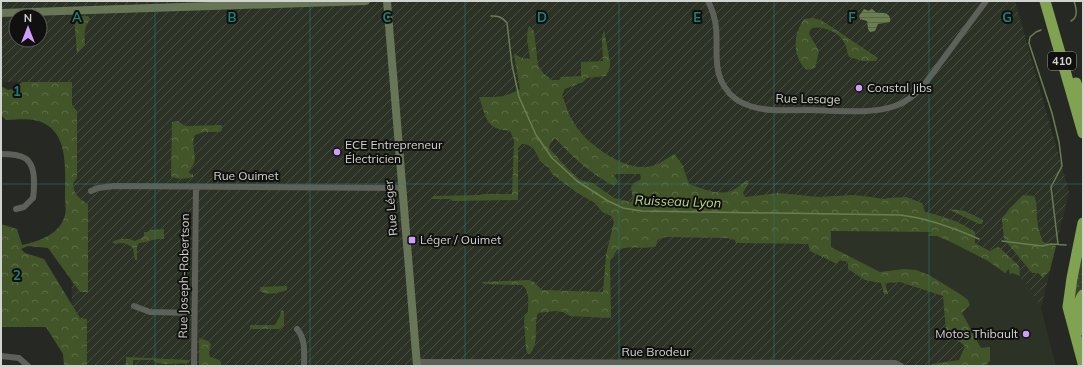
<svg xmlns="http://www.w3.org/2000/svg" width="1084" height="367" font-family="Mulish,sans-serif">
<defs>
<pattern id="industrial-furrows" width="10" height="10" patternUnits="userSpaceOnUse"><rect width="10" height="10" fill="#2d3226"/><path d="M-1 1l2-2M0 10L10 0M9 11l2-2" fill="none" stroke="#4a4f44"/></pattern>
<pattern id="grass-dots" width="8" height="8" patternUnits="userSpaceOnUse"><rect width="8" height="8" fill="#3a452c"/><path d="M2 2h.1M6 6h.1" fill="none" stroke="#555f49" stroke-width="1.8" stroke-linecap="round"/></pattern>
<pattern id="forest-crowns" width="20" height="18" patternUnits="userSpaceOnUse"><rect width="20" height="18" fill="#425528"/><path d="M2 6a3 3 0 1 1 6 0M12 15a3 3 0 1 1 6 0" fill="none" stroke="#5c6d46"/></pattern>
<pattern id="water-rules" width="6" height="5" patternUnits="userSpaceOnUse"><rect width="6" height="5" fill="#6a7e4f"/><path d="M0 2.5h6" fill="none" stroke="#596548"/></pattern>
</defs>
<rect width="100%" height="100%" fill="#262923"/>
<!-- built -->
<path fill="#2d3226" d="M831 231 931 232 958 237 1020 276 1026 284 1041 308 1056 366H979L904 269 880 272 831 247Z"/>
<!-- industrial -->
<path fill="url(#industrial-furrows)" fill-rule="evenodd" d="M1 1H1015L1069 192 1041 308 1026 284 1013 269 991 251 975 243 931 232 831 231V248L880 272 904 269 970 305 959 315 979 366H72L71 82H1ZM16 16H40V40H16Z"/>
<!-- grass -->
<path fill="url(#grass-dots)" d="M1083 235V289L1080 291 1075 313 1072 304Z"/>
<!-- forest -->
<path fill="url(#forest-crowns)" fill-rule="evenodd" d="M74 16H88L90 19C84 28 84 34 85 45L77 53Z
M813 18 821 20 878 58 876 61H863L849 57C847 51 846 44 842 39 835 30 821 26 811 28L809 34 819 51 815 68 806 70C792 55 793 35 804 19Z
M529 26 534 31 538 65 544 74 552 80H559L561 77 581 76V62L603 61 602 37 604 30 610 62V67L606 76 587 78 583 82 565 89 562 95C566 104 568 115 574 123 585 143 623 170 647 167 657 166 666 159 674 154L682 164 689 184C701 188 718 196 731 191 736 189 742 184 747 180L749 182 743 193 745 197 778 193 819 197 853 195 871 197 883 199 889 198 906 197 922 203 925 212C943 216 961 222 975 232V243L990 251 995 248 999 247 1019 266 1020 276 1012 273 1010 275 1009 269 1005 273 988 261 953 243 937 236H928L931 232 831 231V247L880 272 904 269 916 270 929 275 963 296 968 300 970 305 962 313 981 348 990 347V361L985 366H931L932 364 959 360 965 346 946 331 943 296 900 282 885 283 888 294H884L881 283 865 280 848 269V262L839 260 837 264 810 251 808 244 736 243 735 240 727 238 667 237C659 238 657 239 656 246 643 250 629 245 617 250L610 261 611 316 610 318 570 316 563 312 556 311 538 313C533 326 540 343 530 354H528L526 350 524 320 525 314 528 312C528 302 530 290 522 285L484 284 481 282 529 280 534 282 542 290 603 292 606 255 614 222 611 216 602 212 595 203 576 192 552 174 549 168 541 162 533 148 526 144H522L518 148V200L452 201 451 199H433L431 198 434 196 480 195 483 194H512L514 140 510 131C504 130 495 129 491 125 485 120 482 105 479 97 496 97 505 98 520 89L514 54 522 58 530 59C529 49 525 36 529 26ZM555 138C573 158 591 174 614 186L618 181 613 174H640L641 179 634 183 631 187 633 199 631 202 614 198 593 183 580 180 567 168 549 148 550 144Z
M22 82H72V105L77 111V178L73 183C73 193 79 199 88 204V292H80L48 248 28 246 21 249 25 253 44 259 80 318 87 319V366H64L63 354 46 327H1V224L17 229 22 245C39 241 58 235 64 218 67 212 65 203 65 197 65 174 69 136 45 124 33 117 18 120 6 120L1 115V86L8 90 13 89Z
M178 121 185 126 222 125V130L220 132H204L195 135C190 146 198 157 193 165 192 167 190 169 189 171L190 174H193V177C185 179 177 180 171 176L172 122Z
M1023 195 1034 196C1038 205 1036 210 1037 219 1038 227 1040 235 1043 242L1056 246 1050 270 1043 278 1038 273H1032L1004 239 1002 219 1009 209Z
M948 209 965 211 983 220 982 224H979Z
M164 229V239C154 238 147 243 139 243L137 247V260H135L133 248C127 243 122 242 115 244L112 242C120 238 127 238 135 241L144 237V232H149L150 230Z
M287 286V290C279 293 267 296 260 291V287Z
M281 310 284 311V325L280 329H250V325H275L280 316Z
M199 338 208 341 211 344 209 352 210 357 217 359 221 362V366H199Z
M126 357 189 360V363L166 364 157 363 153 360H133V366H126Z"/>
<!-- water -->
<path fill="url(#water-rules)" d="M864 9 869 11 872 9 877 13C883 12 892 13 890 22L878 24 875 31 870 32 868 29 867 21 860 19 859 16Z"/>
<g fill="none" stroke-linecap="round" stroke-linejoin="round">
<!-- stream -->
<path stroke="#6a7e4f" stroke-width="1.5" d="M491 16C499 16 502 17 507 23L512 65 519 97 536 135 552 158 577 181 608 201 623 208 642 211 900 215C928 218 954 228 979 239
M1071 21C1079 17 1076 8 1074 1
M1041 30 1036 32 1030 37 1029 43 1052 113 1059 142 1062 166 1051 187 1058 244
M1002 241 1042 246 1051 244 1066 245"/>
<!-- street -->
<path stroke="#5d6159" stroke-width="6" d="M708 1C712 9 715 18 716 27 718 47 713 68 724 86 730 96 740 103 750 106 768 112 789 110 807 110 835 110 868 115 895 106 907 102 916 94 924 85L986 1
M1 154C23 154 34 157 34 182 34 187 34 192 33 198L24 207 16 209
M91 191 98 188 114 186 402 188
M134 306 150 312 194 313
M297 329C306 340 304 352 304 366
M1 356 19 358 28 366
M417 362 895 363 901 366
M194 366 196 187"/>
<!-- secondary -->
<path stroke="#687557" stroke-width="8" d="M387 1 417 366
M1 13 366 1"/>
<!-- highway -->
<path stroke="#81a351" stroke-width="11" d="M1045 1 1083 133
M1076 83 1083 105
M1083 223 1072 278 1068 307 1083 363
M1083 295C1075 306 1080 319 1083 330"/>
</g>
<!-- grid -->
<path fill="none" stroke="#227f78" stroke-width="1" stroke-opacity="0.55" d="M155 1V366M310 1V366M465 1V366M619 1V366M774 1V366M929 1V366M1 184H1083"/>
<!-- markers -->
<g fill="#d09dfe" stroke="#10110e" stroke-width="1.5">
<circle cx="859" cy="88" r="4"/>
<circle cx="337" cy="152" r="4"/>
<rect x="408" y="236" width="8" height="8" rx="2"/>
<circle cx="1026" cy="334" r="4"/>
</g>
<g text-anchor="middle" stroke-width="4" stroke-linejoin="round" paint-order="stroke">
<!-- shield labels -->
<rect fill="#10110e" stroke="#979994" stroke-width="1" x="1048" y="52" width="28" height="18" rx="3"/>
<g font-size="11" font-weight="bold" fill="#d1d3ce">
<text x="1062" y="65">410</text>
</g>
<!-- poi labels -->
<g font-size="12" fill="#d1d3ce" stroke="#10110e" text-anchor="start">
<text x="867" y="92">Coastal Jibs</text>
<text x="345" y="149">ECE Entrepreneur<tspan x="345" dy="14">Électricien</tspan></text>
<text x="420" y="244">Léger / Ouimet</text>
<text x="1018" y="338" text-anchor="end">Motos Thibault</text>
</g>
<!-- street labels -->
<g font-size="12" fill="#d1d3ce" stroke="#10110e">
<text transform="translate(808 99) rotate(1)" y="4">Rue Lesage</text>
<text x="246" y="180">Rue Ouimet</text>
<text transform="translate(391 208) rotate(-95)" y="4">Rue Léger</text>
<text transform="translate(184 276) rotate(-89)" y="4">Rue Joseph-Robertson</text>
<text x="656" y="356">Rue Brodeur</text>
</g>
<!-- water labels -->
<g font-size="13" font-style="italic" fill="#bad991" stroke="#10110e">
<text transform="translate(678 201) rotate(2)" y="5">Ruisseau Lyon</text>
</g>
</g>
<g font-size="13" text-anchor="middle" font-weight="bold" fill="#227f78" stroke="#10110e" stroke-width="4" stroke-linejoin="round" paint-order="stroke">
<text x="77" y="22">A</text>
<text x="232" y="22">B</text>
<text x="387" y="22">C</text>
<text x="542" y="22">D</text>
<text x="697" y="22">E</text>
<text x="852" y="22">F</text>
<text x="1007" y="22">G</text>
<text x="17" y="96">1</text>
<text x="17" y="280">2</text>
</g>
<!-- border -->
<rect width="1084" height="367" fill="none" stroke="#d1d3ce" stroke-width="4"/>
<!-- north arrow -->
<g transform="translate(28 28)"><circle r="19" fill="#10110e" stroke="#5d5f5b"/>
<path d="M0-3L7 15L0 10L-7 15Z" fill="#d09dfe"/>
<text y="-6" font-size="11" font-weight="bold" text-anchor="middle" fill="#d1d3ce">N</text>
</g>
</svg>
